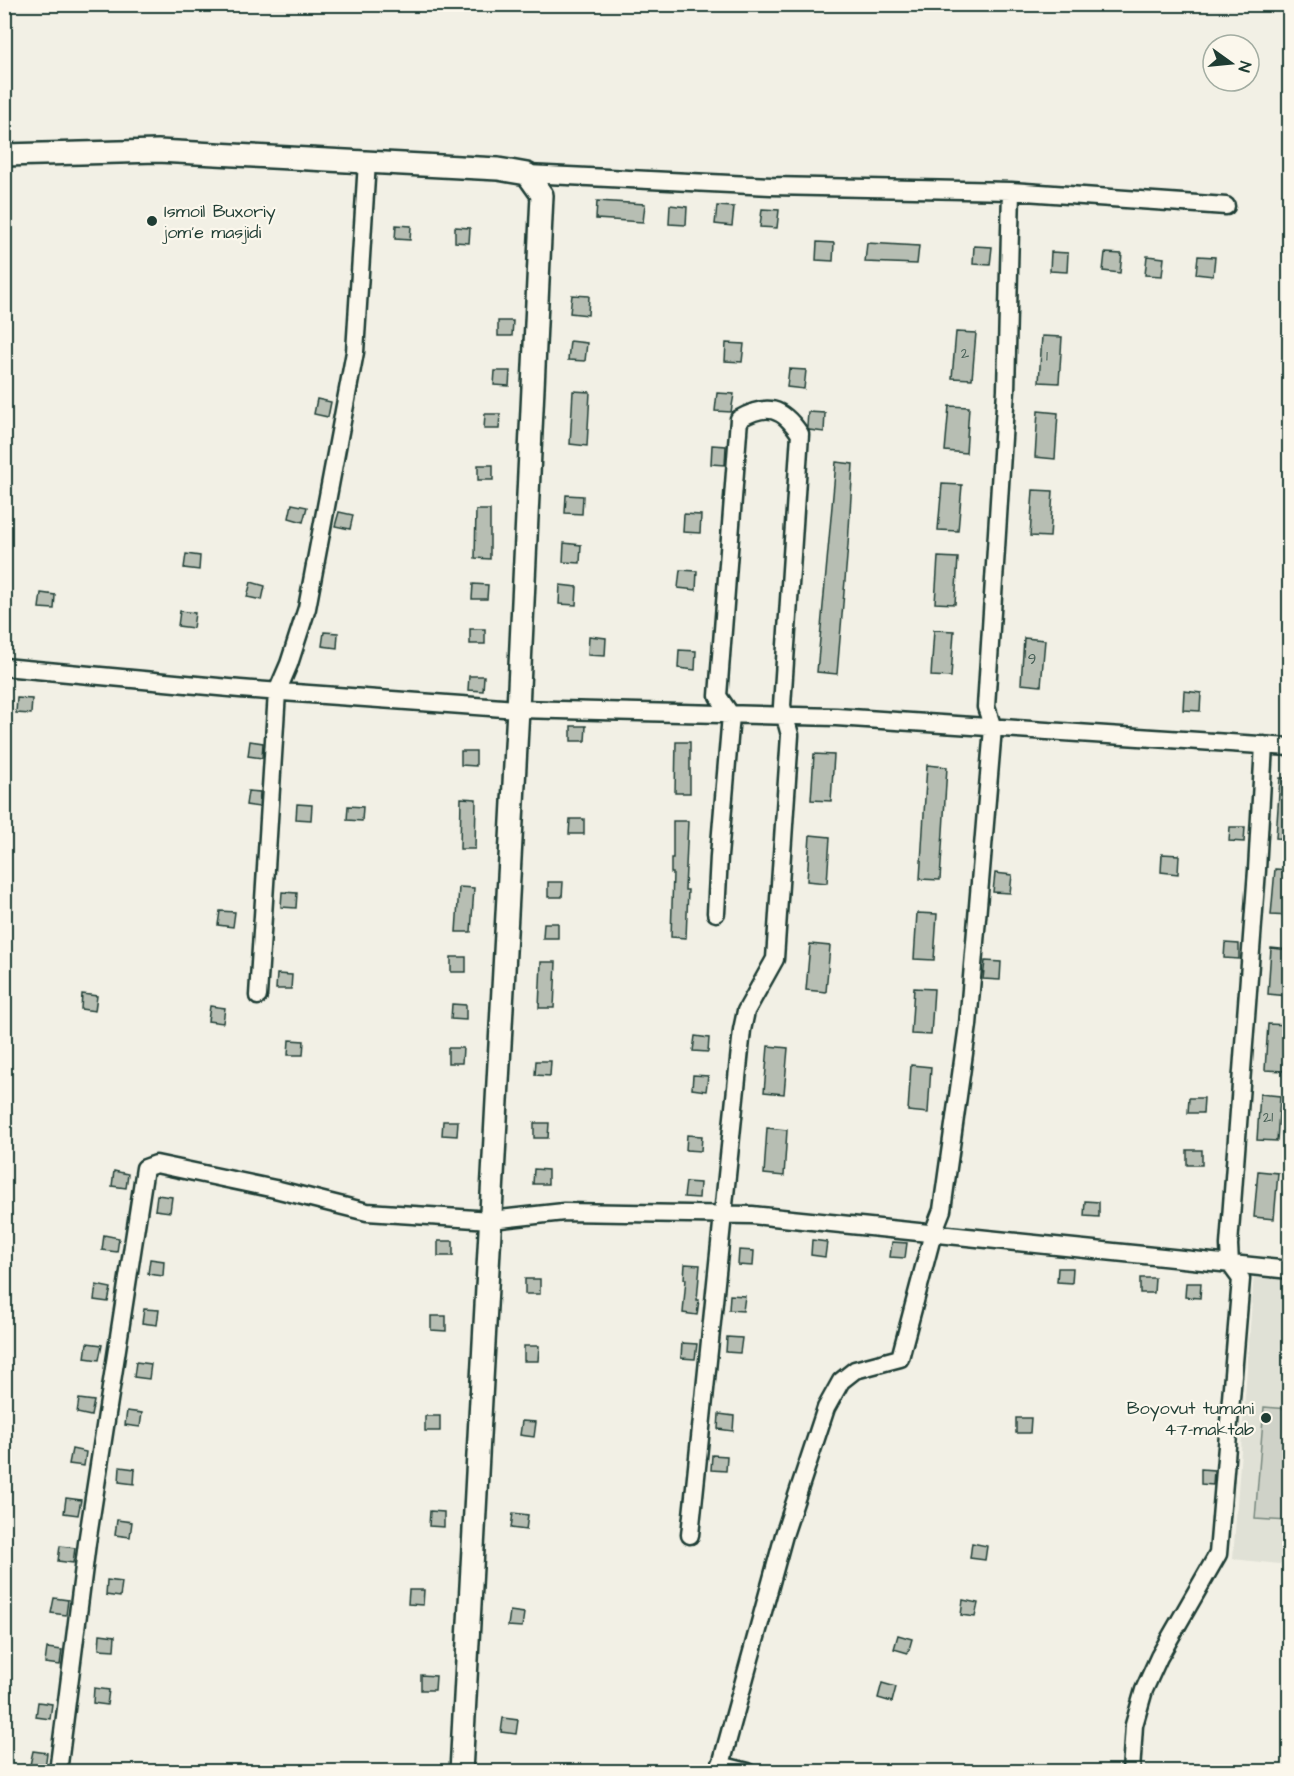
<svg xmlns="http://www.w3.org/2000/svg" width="1294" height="1776" font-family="'Architects Daughter',sans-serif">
<rect width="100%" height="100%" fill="#f2f0e5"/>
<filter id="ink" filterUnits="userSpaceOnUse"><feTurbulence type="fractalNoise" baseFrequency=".0167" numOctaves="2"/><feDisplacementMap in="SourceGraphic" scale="12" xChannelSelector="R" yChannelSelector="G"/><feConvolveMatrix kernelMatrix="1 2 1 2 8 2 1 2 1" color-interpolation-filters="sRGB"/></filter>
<g filter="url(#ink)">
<!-- built -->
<path fill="#e0e1d6" d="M1254 1273 1289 1277V1565L1233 1559Z"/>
<!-- green -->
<path fill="#cfd2c8" stroke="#77887e" stroke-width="1.5" d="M1264 1407 1289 1409V1521L1255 1519Z"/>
<!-- building -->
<path fill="#b7beb3" stroke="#1f3d34" stroke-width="1.5" d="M597 201 645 204 643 222 596 219Z
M670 205 687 207 686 225 669 224Z
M717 206 734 207 732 226 715 224Z
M762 209 779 210 777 228 760 227Z
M396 225 411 226 410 240 395 239Z
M455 227 470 228 469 243 455 242Z
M817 242 834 243 833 261 816 260Z
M867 243 919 246 917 264 865 262Z
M974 246 992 247 990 265 973 264Z
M1051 252 1068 253 1067 272 1050 271Z
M1105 253 1122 254 1120 273 1103 271Z
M1147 256 1164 258 1162 276 1145 275Z
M1198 256 1215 257 1213 276 1196 274Z
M572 295 589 296 588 315 570 313Z
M498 321H513L512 336H498Z
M956 332 976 333 972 379 952 378Z
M1042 336 1062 337 1059 383 1039 382Z
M570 341 587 343 585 361 568 360Z
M726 343 744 344 742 362 725 361Z
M789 369 806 370 804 389 787 387Z
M495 371H510L509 386 494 385Z
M573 391 590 392 587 446 570 444Z
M717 393 734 394 731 412 715 411Z
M317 399 331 402 328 417 314 414Z
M949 406 969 407 966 453 945 451Z
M1038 411 1058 413 1055 459 1035 457Z
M808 412 825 413 824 432 809 430 807 426Z
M485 414H500L499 429H484Z
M712 445 726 446 725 465 711 464Z
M836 462 853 464 848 545 837 674 817 672Z
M478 465H493V480H478Z
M942 484 962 485 958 531 938 530Z
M1033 490 1053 491 1050 537 1030 536Z
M566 495 583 496 582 514 565 513Z
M292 504 307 507 303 522 289 518Z
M476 510H490V559L475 558Z
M339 512 353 515 350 529 335 526Z
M684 514 701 515 700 533 683 532Z
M564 543 581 545 580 563 563 562Z
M186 554 200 556 199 570 184 568Z
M938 557 958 558 955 604 935 603Z
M680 570 697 571 696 590 678 588Z
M251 582 265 586 262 600 247 597Z
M473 584 488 585 487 599H472Z
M560 585 577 587 576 605 559 604Z
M41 593 55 595 54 609 39 608Z
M180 611 195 613 193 628 178 626Z
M470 629H485V644H470Z
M934 630 954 631 951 677 931 676Z
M324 632 338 633 337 648 322 646Z
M589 636 606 638 605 656 588 655Z
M1024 638 1045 640 1041 686 1021 684Z
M679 650 696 651 695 670 678 668Z
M469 676H484L483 691 468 690Z
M1184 691 1201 693 1200 711 1183 710Z
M17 698 32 699 31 714 16 713Z
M571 726H586L585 741H571Z
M250 741 263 743 262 758 248 756Z
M676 742H690V793H675Z
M461 751H476V766L461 765Z
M814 754 834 755 831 801 811 800Z
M927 765 947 767 940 880 920 879Z
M1280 778H1290V839L1276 838Z
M248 791 260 792 259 807 246 805Z
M461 798 476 799 475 849H460Z
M297 804 312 805 311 820 296 819Z
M348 806 363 807 362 821 347 820Z
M570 819H584V834H569Z
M673 821H688L685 890H688L686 938 671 937 673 873H671V858H673Z
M1230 827H1245L1244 842 1229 841Z
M810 835 830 837 827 883 807 881Z
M1162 854 1179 855 1178 874 1161 872Z
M1275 869 1290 870V916L1271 915Z
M995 873 1012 875 1010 893 993 892Z
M548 882H563L562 897H548Z
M459 887 474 888 471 932H456Z
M282 892 297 893 296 908 281 907Z
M220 911 235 912 233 927 218 925Z
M917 913 937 914 934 960 914 959Z
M544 923H558V938H543Z
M1225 943 1239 944V959L1224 958Z
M810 944 830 946 826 992 806 990Z
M1271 948 1290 950 1288 996 1268 994Z
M451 957H466V972H451Z
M985 961 1001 962 1000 980 983 979Z
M541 962H556L554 1008H539Z
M277 974 292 975 291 989H276Z
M914 988 934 989 931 1035 911 1034Z
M82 994 97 996 95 1011 81 1009Z
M452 1004 466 1005V1020L451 1019Z
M210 1006 225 1008 223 1023 208 1021Z
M1268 1024 1289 1025 1285 1071 1265 1070Z
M695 1036 709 1038 708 1052 693 1051Z
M289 1040 304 1041 303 1055H288Z
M768 1046 788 1048 784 1094 764 1092Z
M448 1048H463L462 1063H448Z
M536 1061H551L550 1076 535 1075Z
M911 1065 931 1067 928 1113 908 1111Z
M693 1075 708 1076 706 1091 692 1089Z
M1260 1094 1280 1096 1277 1141 1257 1140Z
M1189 1098H1204L1203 1113H1188Z
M443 1121H458L457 1136 442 1135Z
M534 1123H549L548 1138H534Z
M767 1128 787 1130 784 1176 764 1174Z
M687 1135 702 1136 701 1151 686 1150Z
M1187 1150H1202V1165H1187Z
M534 1169 548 1170V1184H533Z
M114 1171 128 1174 126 1188 112 1186Z
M1258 1171 1278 1173 1274 1219 1254 1217Z
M686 1182 700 1183 699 1198 684 1197Z
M157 1195 172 1197 170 1212 155 1210Z
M1085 1201 1099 1202V1217L1084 1216Z
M104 1235 119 1238 117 1252 102 1250Z
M812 1240 827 1242 825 1257 811 1255Z
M438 1241H453V1256H438Z
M892 1242 907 1243 905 1258 890 1257Z
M739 1250 754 1251 753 1266 738 1265Z
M150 1259 164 1261 163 1276 148 1274Z
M685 1264 700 1265 697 1300H699L697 1315 683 1313 686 1279H684Z
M1058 1268H1073L1072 1283 1057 1282Z
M1140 1278H1155L1154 1293H1140Z
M525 1279H540V1294H525Z
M1186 1283H1201L1200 1298 1185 1297Z
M96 1285 111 1288 108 1302 94 1300Z
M730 1295 745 1296 743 1311 729 1310Z
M144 1309 159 1310 157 1325 142 1323Z
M431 1316H446V1331L431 1330Z
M727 1337 742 1338 740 1353 726 1352Z
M87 1343 102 1345 99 1360 85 1358Z
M682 1343 697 1344 695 1359 681 1358Z
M524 1346H539L538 1361H524Z
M136 1362 151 1364 149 1379 134 1377Z
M79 1399 94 1401 91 1416 77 1413Z
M127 1411 142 1413 140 1427 125 1425Z
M719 1414 734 1416 733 1431 718 1429Z
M425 1416H440V1431H425Z
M1016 1418H1031L1030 1433H1016Z
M522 1421 536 1422 534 1437 520 1435Z
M72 1449 86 1452 84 1466 69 1464Z
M712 1455 727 1456 726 1471 711 1470Z
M120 1467 135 1469 134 1484 119 1482Z
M1201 1469 1214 1470 1213 1485 1201 1484Z
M66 1498 81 1500 78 1515 64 1513Z
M430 1511 444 1512V1527L429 1526Z
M513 1513 528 1515 526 1530 511 1528Z
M117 1520 132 1522 130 1537 115 1535Z
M972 1543 987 1546 985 1560 970 1558Z
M60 1546 75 1548 73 1563 58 1561Z
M107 1580 122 1582 120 1597 106 1595Z
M409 1590H424L423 1605 408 1604Z
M54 1598 68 1600 66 1615 51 1613Z
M963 1600 978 1603 975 1617 961 1615Z
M510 1611 524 1613 522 1627 508 1626Z
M100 1634 115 1636 114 1650 99 1649Z
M898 1635 912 1639 908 1653 894 1649Z
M47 1648 62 1650 60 1665 45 1663Z
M421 1675 436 1676 435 1690H421Z
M882 1683 896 1687 892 1702 878 1698Z
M94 1688 109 1690 107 1705 93 1703Z
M38 1702 52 1704 50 1719 36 1717Z
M503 1718 518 1720 516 1734 501 1732Z
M33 1751 47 1753 45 1768 30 1765Z"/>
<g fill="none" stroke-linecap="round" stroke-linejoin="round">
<defs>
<path id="minor" d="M527 174 771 186 1011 191 1226 206
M4 667 240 689 518 709 836 717 1290 747
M258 996 277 692 289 664 307 608 355 352 367 162
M690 1535C707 1367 726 1199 742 1030L746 1011 775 959 790 735 782 706 800 434C782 407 767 403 739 419L718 696 731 715 719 856 716 913
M720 1765 748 1772
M58 1772 87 1543 145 1168 156 1164 275 1189 367 1212 491 1220 564 1212 752 1215 1290 1270
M719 1772 784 1535 826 1408 841 1381 855 1370 900 1358 933 1233 942 1210 968 1025 993 728 986 707 1006 390 1011 191
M1131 1772 1134 1725 1144 1690 1159 1657 1218 1554 1241 1279 1230 1264 1229 1245 1257 870 1264 745"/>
<path id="major" d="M4 155 158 151 498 169 527 174 542 195 518 709 461 1772"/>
</defs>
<!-- minor casing -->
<use href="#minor" stroke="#1f3d34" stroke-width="21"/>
<!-- major casing -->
<use href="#major" stroke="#1f3d34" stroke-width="26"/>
<!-- minor -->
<use href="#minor" stroke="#fbf7ec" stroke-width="16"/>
<!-- major -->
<use href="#major" stroke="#fbf7ec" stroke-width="21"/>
</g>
</g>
<!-- markers -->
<g fill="#1f3d34" stroke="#fbf7ec" stroke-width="2">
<circle cx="152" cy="221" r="6"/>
<circle cx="1266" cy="1418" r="6"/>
</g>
<g text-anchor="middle" stroke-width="4.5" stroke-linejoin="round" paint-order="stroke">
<!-- number labels -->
<g font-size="15" fill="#455d54">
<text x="965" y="358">2</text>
<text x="1047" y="361">1</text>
<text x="1032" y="664">9</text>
<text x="1268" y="1122">21</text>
</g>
<!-- poi labels -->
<g font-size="18" fill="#1f3d34" stroke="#fbf7ec" text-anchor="start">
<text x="164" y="217">Ismoil Buxoriy<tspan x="164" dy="21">jom'e masjidi</tspan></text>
<text x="1254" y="1414" text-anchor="end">Boyovut tumani<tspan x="1254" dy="21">47-maktab</tspan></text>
</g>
</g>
<!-- margin -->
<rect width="1294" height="1776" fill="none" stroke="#fbf7ec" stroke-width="24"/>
<rect x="12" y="12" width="1270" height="1752" fill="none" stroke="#1f3d34" stroke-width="2" filter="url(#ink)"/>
<!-- north arrow -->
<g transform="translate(1231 63) rotate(105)"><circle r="28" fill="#fbf7ec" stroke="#a3ada2" stroke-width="1.5"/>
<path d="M0-4.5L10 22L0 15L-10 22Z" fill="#1f3d34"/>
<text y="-9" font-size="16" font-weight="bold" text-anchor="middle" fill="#1f3d34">N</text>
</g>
</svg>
